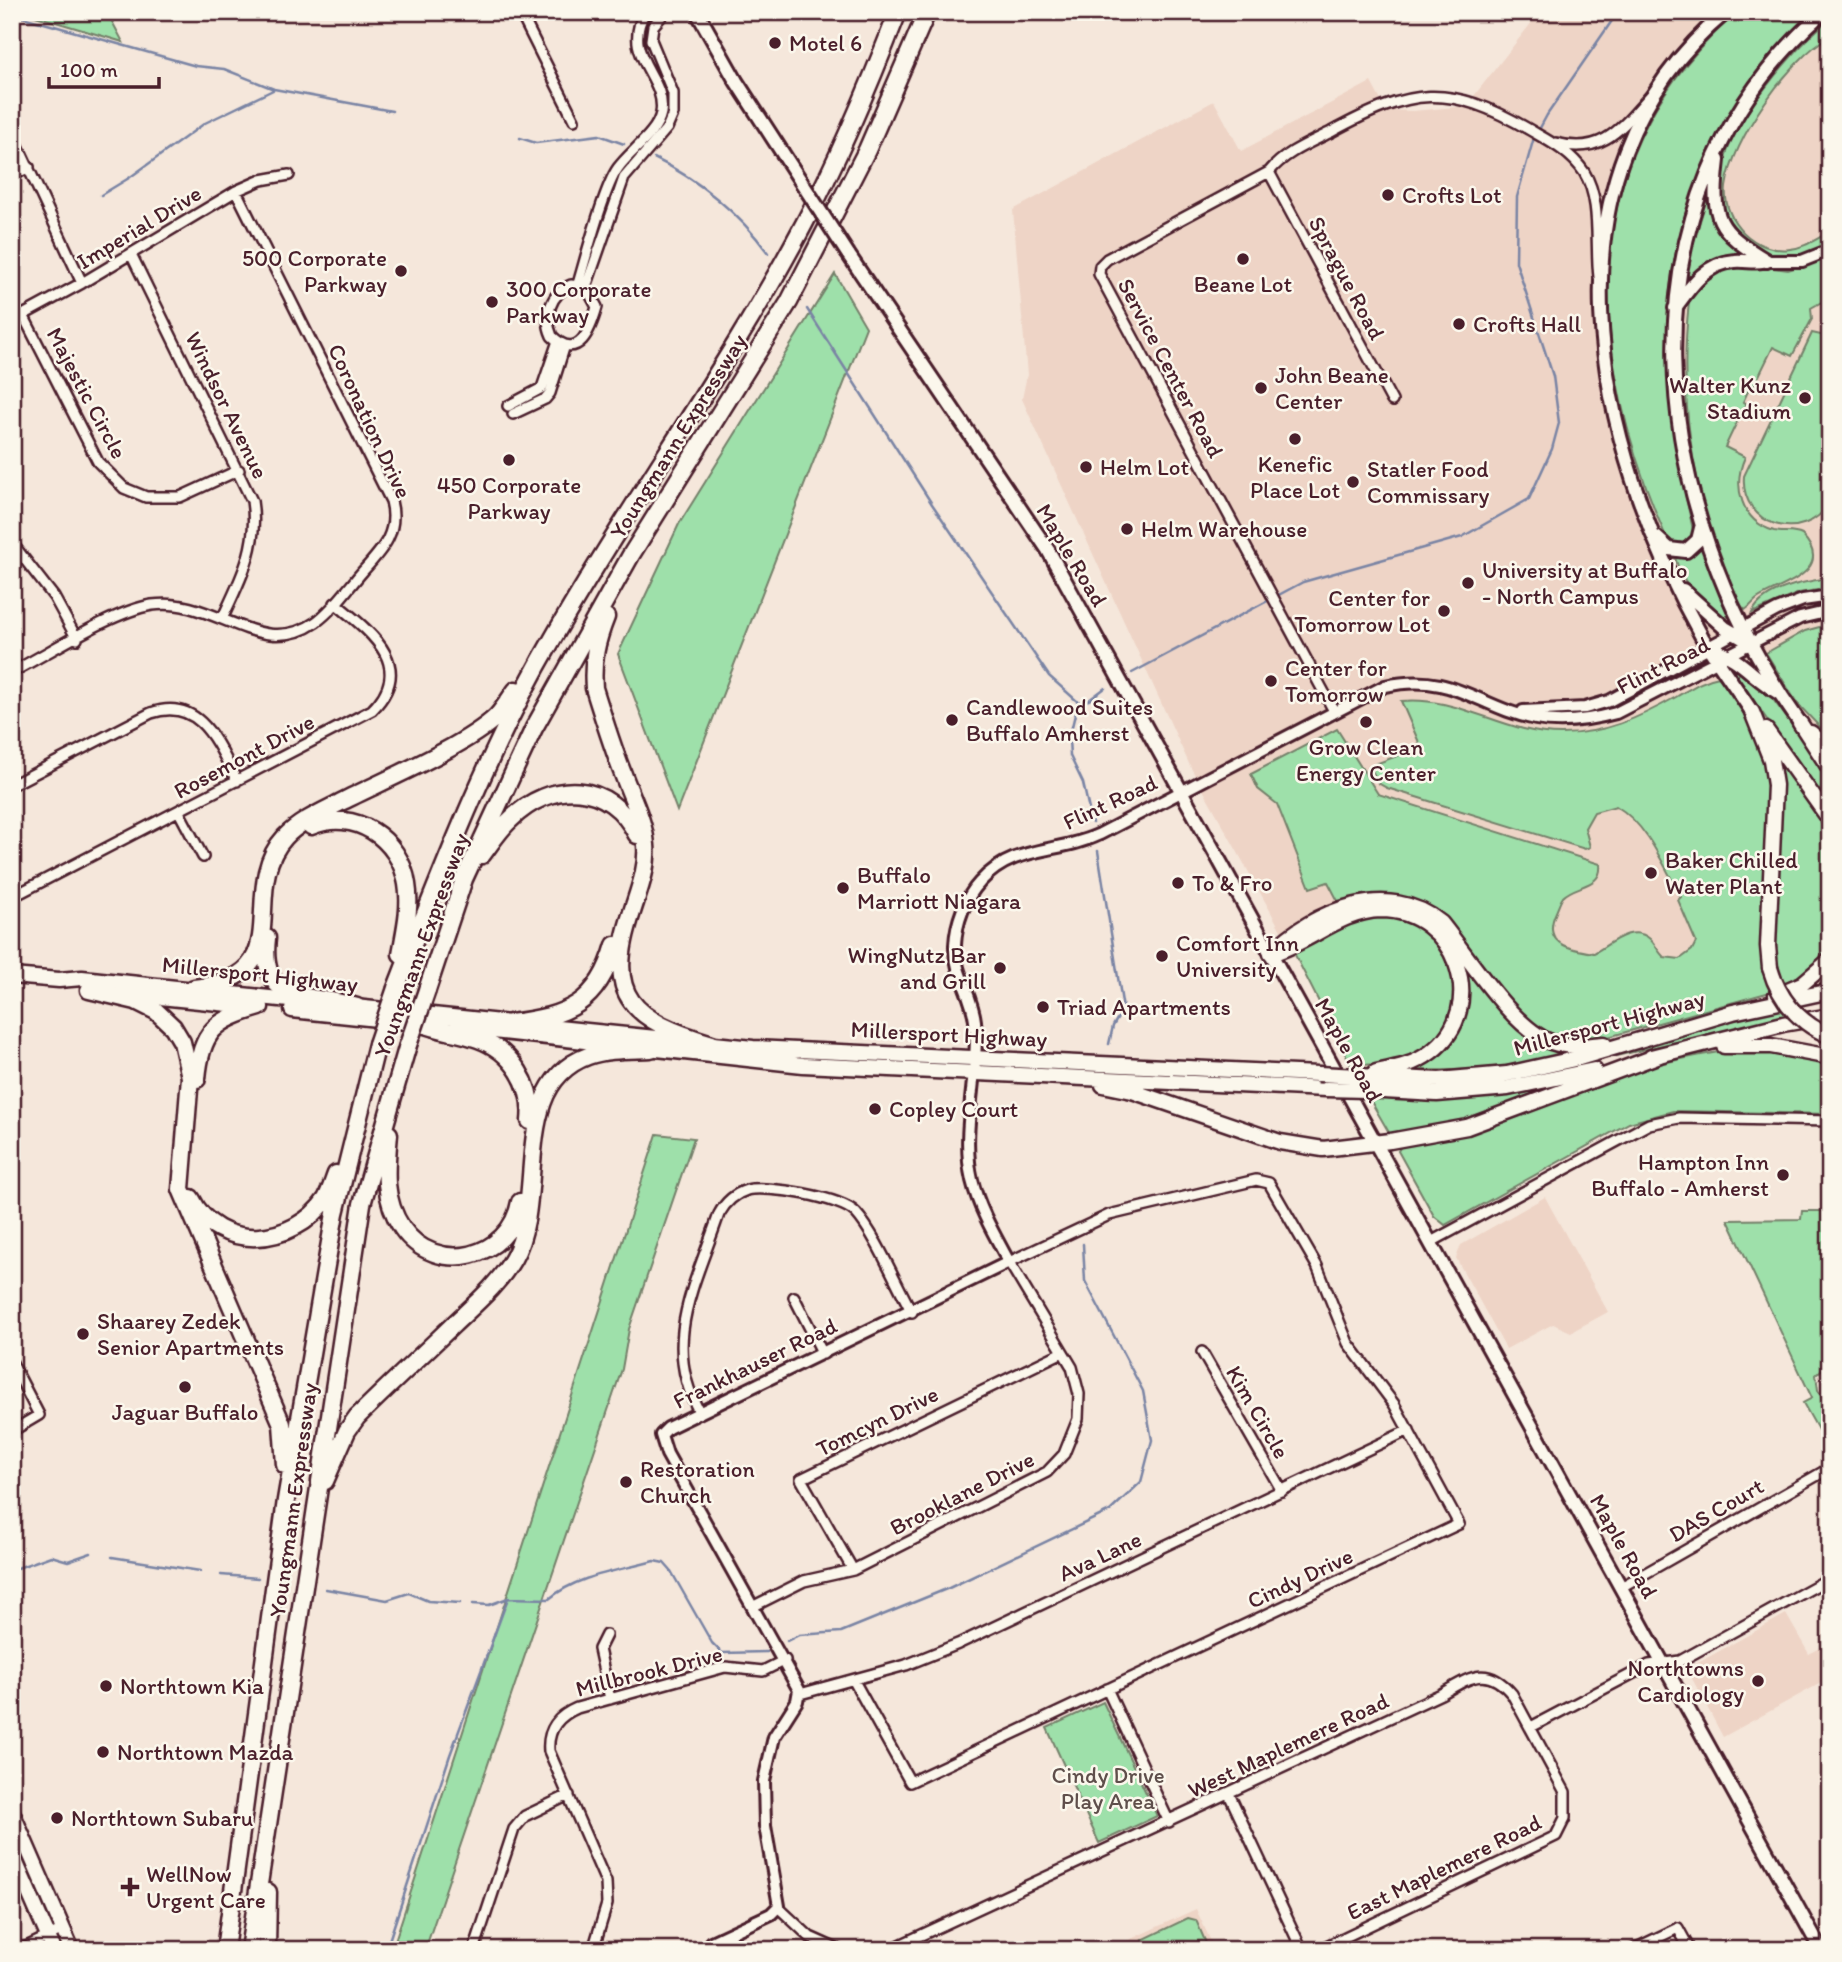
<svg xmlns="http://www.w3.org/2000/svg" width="1842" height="1962" font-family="Itim,sans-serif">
<rect width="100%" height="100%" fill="#f5e7db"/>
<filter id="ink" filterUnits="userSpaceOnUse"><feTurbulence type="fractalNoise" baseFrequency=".0143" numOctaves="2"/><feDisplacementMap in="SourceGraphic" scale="14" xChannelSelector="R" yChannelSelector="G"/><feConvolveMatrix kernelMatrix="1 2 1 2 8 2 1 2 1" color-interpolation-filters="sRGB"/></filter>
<g filter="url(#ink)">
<!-- built -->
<path fill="#eed4c6" d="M1540 12H1830V1014L1789 974 1360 1073 1191 768 1022 399 1027 375 1013 210 1214 101 1241 151 1371 82 1386 110 1413 111 1466 106Z
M1545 1197 1608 1312 1571 1332 1553 1324 1506 1349 1456 1258 1461 1245Z
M1786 1614 1809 1654 1830 1643V1678L1723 1737 1687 1669Z
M1196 1909 1215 1950H1107Z"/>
<!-- green -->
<path fill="#9ee0aa" stroke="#74806a" stroke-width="2" d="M22 12H107L123 42Z
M1738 12H1810C1699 131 1651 250 1671 415 1675 454 1685 491 1693 530L1691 539C1682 546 1673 547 1666 537 1586 352 1571 154 1738 12Z
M1830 18V36C1789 59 1732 140 1726 187 1722 221 1756 254 1790 249 1803 248 1813 241 1824 235L1822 230 1826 227 1829 242C1795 272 1738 252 1722 213 1718 204 1720 185 1721 175 1727 124 1793 51 1830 18Z
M1709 192C1711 217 1730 239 1746 256L1685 284 1688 260Z
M1830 257V303L1827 299 1811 308 1812 319 1792 356 1773 347 1752 390 1749 389 1743 402 1746 403 1725 447 1745 457C1732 486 1741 521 1774 531 1784 533 1793 531 1802 535 1838 572 1777 585 1757 599 1753 602 1750 607 1745 610 1734 599 1727 577 1722 562 1690 479 1679 391 1689 302L1693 291 1706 274 1743 264 1788 270Z
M835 274 866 327 677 811 618 654 679 524Z
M1812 333 1830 337V502C1804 546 1740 526 1744 476Z
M1700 545 1728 616 1725 621C1698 600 1685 589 1674 555Z
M1830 578V588L1799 593 1752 613C1763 589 1806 581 1830 578Z
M1830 624V695L1827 706 1830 707V738L1797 703 1766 653 1805 631Z
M1734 665 1748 672 1772 698 1830 777V809L1737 677Z
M1719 677 1750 720 1766 764 1774 991 1608 1037 1581 1042 1544 1033 1514 1008 1452 927 1376 896 1339 903 1328 882 1310 888 1277 804 1258 789 1251 774 1337 729 1378 794 1600 864C1603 888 1575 884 1563 897 1560 901 1558 908 1556 912 1541 945 1570 949 1594 953 1610 944 1633 923 1650 939 1656 945 1658 952 1664 957L1680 959 1692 950 1696 942 1678 900 1681 897C1664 866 1647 824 1616 806L1594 812 1585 828 1590 847 1585 849 1387 788 1378 783 1370 766 1421 747 1401 701C1458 695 1504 734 1561 734 1604 734 1639 718 1676 697 1690 689 1702 680 1719 677Z
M1775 752 1830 832V950L1803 977 1783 989 1774 965Z
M1369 916 1406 918 1444 947 1458 987 1449 1024 1425 1051 1393 1064 1351 1065 1294 953 1347 922Z
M1458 955 1493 995 1564 1053C1513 1069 1462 1071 1409 1070L1451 1038Z
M1783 1007 1791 1016 1585 1063 1586 1061Z
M1747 1048 1830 1062V1114L1673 1111 1629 1123 1445 1225 1434 1216 1398 1151 1403 1143C1515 1108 1629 1062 1747 1048Z
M1552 1087 1553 1089 1463 1124 1391 1136 1369 1098 1495 1097Z
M657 1134 694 1138 629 1329 622 1369 425 1950H392Z
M1802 1211H1830V1362L1816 1375 1818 1390 1830 1412V1451L1803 1403 1812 1398 1728 1220 1801 1219Z
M1103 1702 1157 1816 1099 1843 1047 1728Z
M1188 1918 1196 1920 1209 1950H1150L1142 1940Z"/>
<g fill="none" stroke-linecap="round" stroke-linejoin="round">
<!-- stream -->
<path stroke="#7a84a4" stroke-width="2.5" d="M12 14 196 66 224 69 274 89 392 111
M520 138 536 143 599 135 624 144
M654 158C698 179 740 214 768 253
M101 195 129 178 205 123 273 90
M807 309 932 504 1049 676 1078 702 1089 700 1105 688
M1132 673 1303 582 1462 537 1529 499 1552 449 1559 423 1553 376 1516 262 1517 197 1533 141 1547 115 1618 12
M1078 702 1069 739 1070 756 1083 783 1092 823
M1098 851 1123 1009 1113 1026 1109 1044
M112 1557 200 1571
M12 1570 51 1556 68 1561 91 1553
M221 1575 258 1578
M326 1589 387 1600 409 1593 428 1601 460 1603
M473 1604 489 1605 508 1598 549 1599C578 1575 618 1571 654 1561L664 1563 671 1571 712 1643 722 1653 767 1652
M787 1641 799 1635 841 1632 949 1588 1110 1511 1141 1482 1152 1440 1143 1391 1085 1281 1083 1244
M386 1950 450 1755 508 1598"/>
<defs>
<path id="minor" d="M520 12 574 120
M12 133 82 283
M1556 143C1603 156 1622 127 1651 95
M1269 172 1392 401
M12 176 29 167
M131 254 252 501C259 545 241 579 223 617
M578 284C586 257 604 187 618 168 630 151 657 134 661 113 667 76 620 56 645 12
M571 285 586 287 597 307C591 328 579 363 552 336 543 316 551 293 571 285Z
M586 287 624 178 667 128 673 114V93L651 40 653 26 665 12
M23 315 98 462 124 488 146 497H180L239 470
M12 321 82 283 236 191 261 180 289 175
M508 406 542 388 558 341
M513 414 545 399 550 393 565 345
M12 543 54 597 77 639
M12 672C51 652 111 612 152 605 214 596 260 661 316 622 334 609 348 588 363 571 383 549 399 532 391 501L236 191
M1334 711 1099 274 1100 266 1107 259 1269 172C1284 153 1309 143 1331 132 1412 88 1447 82 1530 130 1549 141 1571 152 1584 172 1602 201 1595 244 1599 277
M12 785 151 713C201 696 218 745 237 781
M179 812 203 857
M12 897 372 710C417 665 369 631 335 603
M1431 1242 1649 1124 1679 1118 1830 1121
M794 1297 823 1354
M1202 1352 1282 1491
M12 1363 39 1415 12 1431
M700 1413C660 1343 696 1283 719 1214 725 1203 734 1194 747 1190 767 1185 841 1197 856 1213 876 1235 896 1284 912 1312
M853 1570 801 1479 1063 1352
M1623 1586 1830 1468
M754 1606 804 1581 853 1570 1047 1472 1064 1454 1078 1419 1079 1394 1072 1367 1009 1262 1109 1215 1256 1180 1269 1183 1317 1266 1348 1343 1394 1404 1459 1524 910 1782 854 1681
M606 1635 599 1649 610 1699
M1107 1689 1169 1822
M800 1694 906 1665 958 1644 1409 1430
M1531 1727 1649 1665 1680 1661 1830 1578
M1229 1794 1302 1950
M779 1908 810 1937 839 1950
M20 1950 63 1929
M474 1950 514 1829 525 1816 569 1795
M593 1950 607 1904 606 1882 549 1751C547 1730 558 1716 577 1708L725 1667 763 1671 785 1660
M889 1950 1441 1694C1468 1679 1486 1663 1512 1694L1565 1792V1818L1556 1836 1318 1950
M1632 1950 1678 1928 1690 1950"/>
<path id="tertiary" d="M1767 261H1802L1830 250
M1523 711 1585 708 1609 701 1777 610 1803 600 1830 596
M704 1950 711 1942 771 1914 779 1906 765 1826 764 1781 774 1737 797 1701 799 1690 667 1454 661 1435 668 1428 1009 1262C995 1236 979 1209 972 1180 960 1130 980 1072 975 1021 972 994 954 973 955 945 956 923 965 898 980 882 1014 844 1059 854 1100 834L1385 686C1453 671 1477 707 1536 719 1563 724 1590 720 1616 713L1800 618 1830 611"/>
<path id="secondary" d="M697 12 736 81 800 180
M1726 12C1533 173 1594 445 1702 637 1717 662 1736 687 1752 712
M1718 160C1711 219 1716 230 1767 261
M848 254 1048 550 1821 1950
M1675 308C1691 286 1706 263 1735 261 1745 260 1754 263 1763 261
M1656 537 1669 549 1686 551 1698 540 1701 528
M1683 590 1725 628 1751 643
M1711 648C1742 659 1752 677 1779 693
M1800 723C1648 508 1609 202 1823 12"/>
<path id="primary" d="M1752 712 1771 760 1775 785 1768 946 1770 968
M1800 723 1830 769
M1766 730 1830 820
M1811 733 1830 749
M1271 953C1314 910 1389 880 1441 923 1467 955 1513 1029 1551 1042 1568 1048 1586 1046 1604 1044
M1273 953C1311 942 1340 911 1381 910 1455 910 1491 1007 1431 1052 1414 1065 1396 1068 1376 1072
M12 976 59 980 82 978 308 1002
M121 993 258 1007
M1776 995 1802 984 1830 960
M345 1006 753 1048 1318 1074
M292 1010 425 1024
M456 1027 803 1065 1326 1089
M1724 1046H1771L1830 1057
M1651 1057 1783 1024 1830 1016
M1359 1076 1439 1080 1507 1074 1579 1058 1733 1012 1830 991
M1103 1085 1132 1091 1280 1142 1323 1149 1390 1141 1467 1127 1660 1055
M1366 1090 1437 1094 1508 1088 1594 1070
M12 1812 72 1950
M12 1854 54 1950"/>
<path id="motorway" d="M606 617C596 642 592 661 594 688 603 717 612 746 623 774 631 796 644 820 646 845 648 868 639 890 632 912 603 998 633 1020 712 1044
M311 826C354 808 400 838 407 884 411 908 405 931 401 954
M482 855C491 843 499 830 510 820 551 779 610 780 637 835
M267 938C259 1007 309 992 357 1007
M194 988C304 976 235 891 285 837 300 821 324 811 343 801 385 780 466 746 497 716 504 708 510 698 516 690
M396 988C442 870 488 750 552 640 632 499 728 368 804 224 840 156 870 84 898 12
M89 990 136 1001 156 1011 173 1027 182 1042 190 1077 181 1189 282 1424 285 1465
M427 990 464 879 534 728 631 555 789 302 867 150 927 12
M420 1023C439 1031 459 1032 478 1039 512 1051 534 1085 530 1121
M510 1023C568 1016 598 1004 615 945
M197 1079C201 1031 215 1020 260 1007
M389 1134C386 1167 382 1198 402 1228 436 1277 510 1259 520 1202
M191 1198C218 1254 294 1246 326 1199 330 1192 333 1182 336 1174
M325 1481 347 1431 357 1417C388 1386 421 1356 453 1325 475 1304 498 1285 513 1259 548 1198 508 1085 588 1056 607 1049 631 1050 651 1049
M225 1950 286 1500 335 1213 377 1044
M249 1950 362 1204 407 1048
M267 1950 268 1892"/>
</defs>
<!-- minor casing -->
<use href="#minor" stroke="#4a1f2b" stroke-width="14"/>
<!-- tertiary casing -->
<use href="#tertiary" stroke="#4a1f2b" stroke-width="16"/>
<!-- secondary casing -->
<use href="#secondary" stroke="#4a1f2b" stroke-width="18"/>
<!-- primary casing -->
<use href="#primary" stroke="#4a1f2b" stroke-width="19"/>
<!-- motorway casing -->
<use href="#motorway" stroke="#4a1f2b" stroke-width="21"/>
<!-- minor -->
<use href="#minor" stroke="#fbf7ec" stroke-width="9"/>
<!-- tertiary -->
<use href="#tertiary" stroke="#fbf7ec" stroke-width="10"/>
<!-- secondary -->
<use href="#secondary" stroke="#fbf7ec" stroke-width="12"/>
<!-- primary -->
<use href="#primary" stroke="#fbf7ec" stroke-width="14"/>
<!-- motorway -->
<use href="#motorway" stroke="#fbf7ec" stroke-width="16"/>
<defs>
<path id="secondary-bridge" d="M800 180 848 254"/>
<path id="primary-bridge" d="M1770 968C1779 999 1799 1023 1830 1036
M1318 1074 1359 1076
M1326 1089 1366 1090"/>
<path id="motorway-bridge" d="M377 1044 396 988
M407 1048 427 990"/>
</defs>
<!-- secondary-bridge casing -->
<use href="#secondary-bridge" stroke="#4a1f2b" stroke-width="18" stroke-linecap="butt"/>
<!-- primary-bridge casing -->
<use href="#primary-bridge" stroke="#4a1f2b" stroke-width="19" stroke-linecap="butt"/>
<!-- motorway-bridge casing -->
<use href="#motorway-bridge" stroke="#4a1f2b" stroke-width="21" stroke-linecap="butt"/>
<!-- secondary-bridge -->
<use href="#secondary-bridge" stroke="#fbf7ec" stroke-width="12"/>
<!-- primary-bridge -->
<use href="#primary-bridge" stroke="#fbf7ec" stroke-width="14"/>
<!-- motorway-bridge -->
<use href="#motorway-bridge" stroke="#fbf7ec" stroke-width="16"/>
</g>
</g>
<!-- markers -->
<g fill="#4a1f2b" stroke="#fbf7ec" stroke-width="2.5">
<circle cx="775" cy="43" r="7"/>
<circle cx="1388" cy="195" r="7"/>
<circle cx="1243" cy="259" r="7"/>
<circle cx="401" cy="271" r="7"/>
<circle cx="492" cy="302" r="7"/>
<circle cx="1459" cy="324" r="7"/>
<circle cx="1261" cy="388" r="7"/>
<circle cx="1805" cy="398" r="7"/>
<circle cx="1295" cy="439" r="7"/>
<circle cx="509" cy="460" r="7"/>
<circle cx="1086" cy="467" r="7"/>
<circle cx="1353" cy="482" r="7"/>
<circle cx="1127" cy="529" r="7"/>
<circle cx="1468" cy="583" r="7"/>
<circle cx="1444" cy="611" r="7"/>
<circle cx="1271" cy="681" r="7"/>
<circle cx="952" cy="720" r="7"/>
<circle cx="1366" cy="722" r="7"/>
<circle cx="1651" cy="873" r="7"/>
<circle cx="1178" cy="883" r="7"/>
<circle cx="843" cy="888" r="7"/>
<circle cx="1162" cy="956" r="7"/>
<circle cx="1000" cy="968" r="7"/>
<circle cx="1043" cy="1007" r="7"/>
<circle cx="875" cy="1109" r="7"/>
<circle cx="1783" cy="1175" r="7"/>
<circle cx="83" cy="1334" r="7"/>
<circle cx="185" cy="1387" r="7"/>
<circle cx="626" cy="1482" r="7"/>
<circle cx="1758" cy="1681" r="7"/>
<circle cx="106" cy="1686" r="7"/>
<circle cx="103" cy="1752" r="7"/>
<circle cx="57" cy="1818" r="7"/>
<path d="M126.5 1876.5h7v7h7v7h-7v7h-7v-7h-7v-7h7z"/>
</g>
<g text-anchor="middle" stroke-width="5" stroke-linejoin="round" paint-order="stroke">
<!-- poi labels -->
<g font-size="23" fill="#4a1f2b" stroke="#fbf7ec" text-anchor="start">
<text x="789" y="51">Motel 6</text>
<text x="1402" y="203">Crofts Lot</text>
<text x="387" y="266" text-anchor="end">500 Corporate<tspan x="387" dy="26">Parkway</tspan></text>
<text x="1243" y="292" text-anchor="middle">Beane Lot</text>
<text x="506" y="297">300 Corporate<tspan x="506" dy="26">Parkway</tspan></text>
<text x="1473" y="332">Crofts Hall</text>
<text x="1275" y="383">John Beane<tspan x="1275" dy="26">Center</tspan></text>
<text x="1791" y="393" text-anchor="end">Walter Kunz<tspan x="1791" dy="26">Stadium</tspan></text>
<text x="1295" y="472" text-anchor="middle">Kenefic<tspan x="1295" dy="26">Place Lot</tspan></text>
<text x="1100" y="475">Helm Lot</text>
<text x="1367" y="477">Statler Food<tspan x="1367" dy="26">Commissary</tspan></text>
<text x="509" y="493" text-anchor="middle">450 Corporate<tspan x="509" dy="26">Parkway</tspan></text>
<text x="1141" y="537">Helm Warehouse</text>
<text x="1482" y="578">University at Buffalo<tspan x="1482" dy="26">- North Campus</tspan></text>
<text x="1430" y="606" text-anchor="end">Center for<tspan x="1430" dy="26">Tomorrow Lot</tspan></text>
<text x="1285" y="676">Center for<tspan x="1285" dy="26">Tomorrow</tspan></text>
<text x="966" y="715">Candlewood Suites<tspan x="966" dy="26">Buffalo Amherst</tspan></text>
<text x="1366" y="755" text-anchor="middle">Grow Clean<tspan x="1366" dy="26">Energy Center</tspan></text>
<text x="1665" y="868">Baker Chilled<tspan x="1665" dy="26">Water Plant</tspan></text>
<text x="857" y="883">Buffalo<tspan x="857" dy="26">Marriott Niagara</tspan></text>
<text x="1192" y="891">To &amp; Fro</text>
<text x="1176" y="951">Comfort Inn<tspan x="1176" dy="26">University</tspan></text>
<text x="986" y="963" text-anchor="end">WingNutz Bar<tspan x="986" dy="26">and Grill</tspan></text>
<text x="1057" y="1015">Triad Apartments</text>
<text x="889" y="1117">Copley Court</text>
<text x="1769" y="1170" text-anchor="end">Hampton Inn<tspan x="1769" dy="26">Buffalo - Amherst</tspan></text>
<text x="97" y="1329">Shaarey Zedek<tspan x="97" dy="26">Senior Apartments</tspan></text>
<text x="185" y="1420" text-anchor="middle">Jaguar Buffalo</text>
<text x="640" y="1477">Restoration<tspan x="640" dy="26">Church</tspan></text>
<text x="1744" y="1676" text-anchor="end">Northtowns<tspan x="1744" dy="26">Cardiology</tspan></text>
<text x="120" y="1694">Northtown Kia</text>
<text x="117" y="1760">Northtown Mazda</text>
<text x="71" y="1826">Northtown Subaru</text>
<text x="146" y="1882">WellNow<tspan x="146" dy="26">Urgent Care</tspan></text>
</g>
<!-- street labels -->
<g font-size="23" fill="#4a1f2b" stroke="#fbf7ec">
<text transform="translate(139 227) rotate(-31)" y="8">Imperial Drive</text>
<text transform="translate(1347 278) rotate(62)" y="8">Sprague Road</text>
<text transform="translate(1171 368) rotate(62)" y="8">Service Center Road</text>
<text transform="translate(87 393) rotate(62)" y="8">Majestic Circle</text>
<text transform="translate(227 405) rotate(64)" y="8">Windsor Avenue</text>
<text transform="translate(370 421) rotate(65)" y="8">Coronation Drive</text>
<text transform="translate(678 436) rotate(-58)" y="8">Youngmann Expressway</text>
<text transform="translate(1072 555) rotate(59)" y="8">Maple Road</text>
<text transform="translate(1663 665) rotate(-27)" y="8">Flint Road</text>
<text transform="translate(244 756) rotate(-28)" y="8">Rosemont Drive</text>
<text transform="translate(1110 802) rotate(-25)" y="8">Flint Road</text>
<text transform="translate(421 945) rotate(-70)" y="8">Youngmann Expressway</text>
<text transform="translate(260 974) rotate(6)" y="8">Millersport Highway</text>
<text transform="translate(1609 1023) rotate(-15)" y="8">Millersport Highway</text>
<text transform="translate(949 1034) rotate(3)" y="8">Millersport Highway</text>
<text transform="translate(1349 1050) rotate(61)" y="8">Maple Road</text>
<text transform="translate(755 1363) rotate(-26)" y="8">Frankhauser Road</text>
<text transform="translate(1258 1412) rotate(60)" y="8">Kim Circle</text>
<text transform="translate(877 1421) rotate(-26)" y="8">Tomcyn Drive</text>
<text transform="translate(962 1493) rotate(-27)" y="8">Brooklane Drive</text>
<text transform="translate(293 1500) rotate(-82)" y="8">Youngmann Expressway</text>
<text transform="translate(1716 1510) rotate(-30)" y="8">DAS Court</text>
<text transform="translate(1624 1546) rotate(61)" y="8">Maple Road</text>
<text transform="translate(1100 1556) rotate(-25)" y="8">Ava Lane</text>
<text transform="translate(1300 1578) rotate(-25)" y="8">Cindy Drive</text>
<text transform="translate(649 1671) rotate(-14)" y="8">Millbrook Drive</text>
<text transform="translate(1288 1745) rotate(-25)" y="8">West Maplemere Road</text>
<text transform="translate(1444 1867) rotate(-26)" y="8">East Maplemere Road</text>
</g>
<!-- park labels -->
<g font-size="23" fill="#5f4f4b" stroke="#fbf7ec">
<text x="1108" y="1783">Cindy Drive<tspan x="1108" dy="26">Play Area</tspan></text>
</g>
</g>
<!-- margin -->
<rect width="1842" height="1962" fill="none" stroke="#fbf7ec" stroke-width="42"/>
<rect x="21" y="21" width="1800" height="1920" fill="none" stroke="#4a1f2b" stroke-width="2.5" filter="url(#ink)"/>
<!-- scale -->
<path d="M49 77v10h110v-10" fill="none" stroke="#4a1f2b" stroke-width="3.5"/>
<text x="60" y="77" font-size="21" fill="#4a1f2b" stroke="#fbf7ec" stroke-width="5" paint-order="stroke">100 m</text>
</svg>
